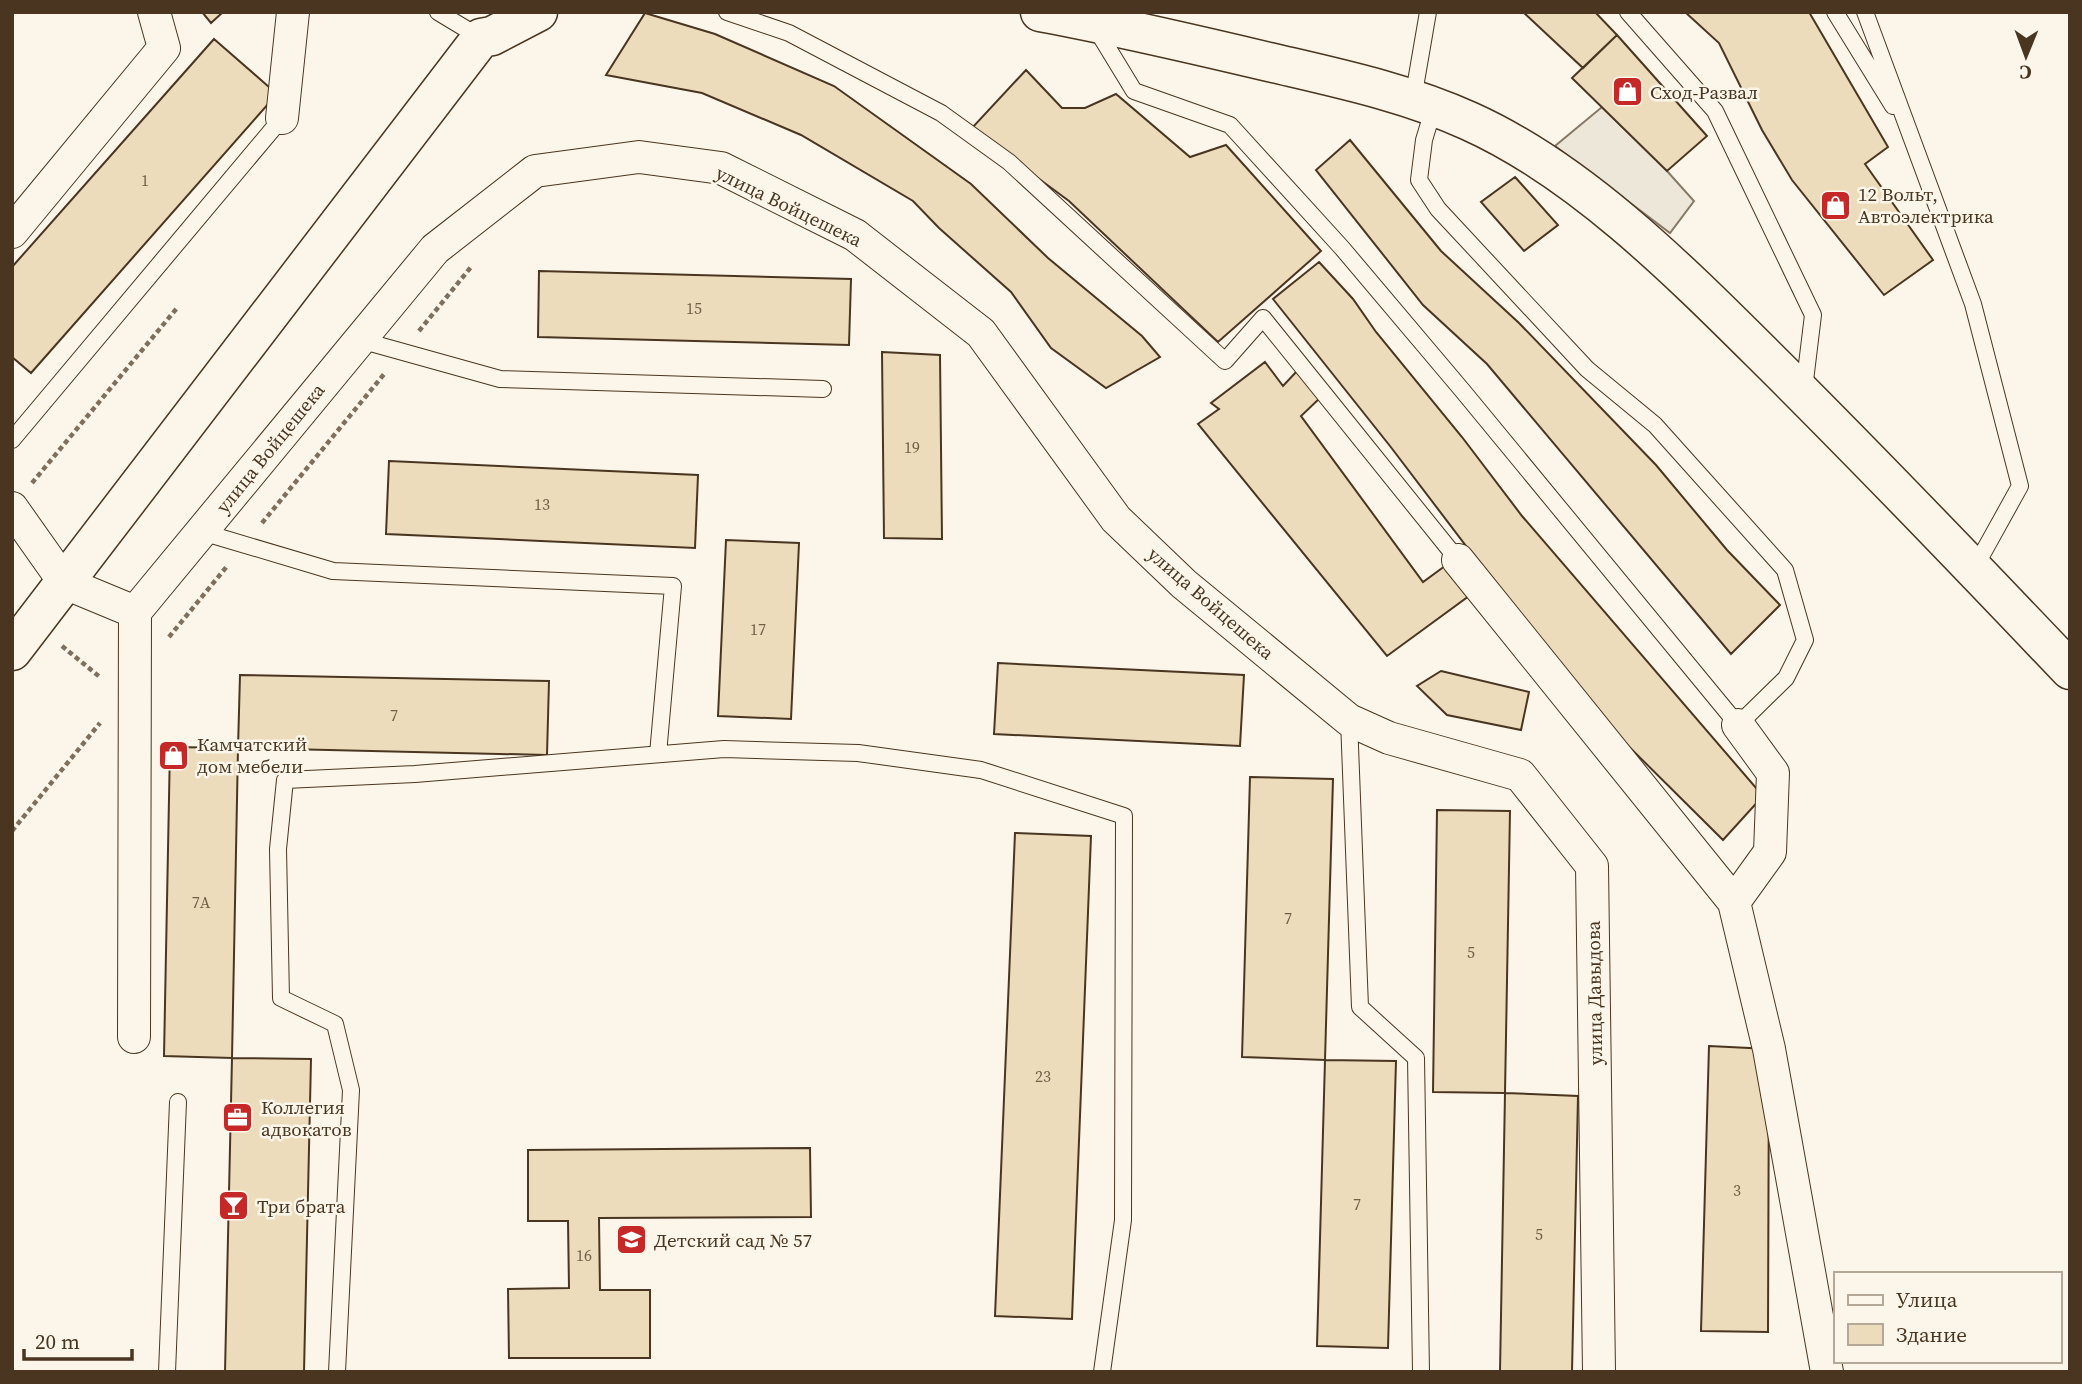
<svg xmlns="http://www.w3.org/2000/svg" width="2082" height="1384" font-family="'Source Serif 4',serif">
<rect width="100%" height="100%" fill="#fbf6e9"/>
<!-- parking -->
<path fill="#ede7d9" stroke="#887966" stroke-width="2" d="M1602 107 1667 171 1694 201 1670 233 1555 146Z"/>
<!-- building -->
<path fill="#ecdcbc" stroke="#4a3520" stroke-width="2" d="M202 12H223L211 23Z
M1523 12H1595L1617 35 1583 68Z
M1685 12H1809L1888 147 1865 164 1933 260 1884 295 1792 180 1762 130 1719 43Z
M645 13 715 34 834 86 971 184 1048 258 1142 336 1160 357 1106 388 1051 348 1011 292 939 228 913 201 801 135 702 93 606 75Z
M1617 35 1707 136 1667 171 1572 78Z
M214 39 277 94 31 373 12 357V267Z
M1026 70 1062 108H1085L1116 94 1190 157 1226 145 1321 251 1218 342 1069 201 971 129Z
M1350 140 1441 251 1519 323 1656 465 1727 550 1780 605 1731 654 1487 364 1423 305 1316 170Z
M1515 177 1558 225 1524 251 1481 202Z
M1319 262 1353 299 1376 332 1462 437 1522 516 1763 796 1723 840 1587 705 1390 446 1273 299Z
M539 271 851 279 849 345 538 337Z
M882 352 940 355 942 539 884 538Z
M1265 362 1283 386 1297 371 1321 397 1301 416 1423 582 1449 563 1473 593 1387 656 1198 424 1219 409 1211 403Z
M389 461 698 475 695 548 386 534Z
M726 540 799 543 791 719 718 716Z
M998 663 1244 675 1240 746 994 734Z
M1441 671 1529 692 1521 730 1447 715 1417 686Z
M240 675 549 681 547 755 238 748Z
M170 747 238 748 232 1058 164 1056Z
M1250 777 1333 779 1325 1060 1242 1057Z
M1437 810 1510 811 1505 1093 1433 1092Z
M1015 833 1091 836 1072 1319 995 1316Z
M1709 1046 1769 1049 1768 1332 1701 1331Z
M232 1058 311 1059 304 1372H225Z
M1325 1060 1396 1061 1388 1348 1317 1346Z
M1505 1093 1578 1096 1572 1372H1500Z
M810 1148 811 1217 599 1218 600 1290H650V1358H509L508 1289 569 1288 568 1221H528V1150Z"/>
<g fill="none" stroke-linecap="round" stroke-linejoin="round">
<defs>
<path id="lane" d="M438 12 481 38
M727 12 789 33 941 113 1009 162 1225 361 1263 318 1458 560
M1628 12 1715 111 1813 315 1804 389
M1835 12 1893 106
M1865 12 1973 304 2020 486 1974 569
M1095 27 1134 91 1230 125 1342 248 1462 390 1738 725 1786 678 1805 640 1785 570 1655 425 1587 369 1438 209 1419 180 1424 140 1434 107
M1413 99 1428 12
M360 340 500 379 823 389
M12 440 282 118
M202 532 333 571 673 586 658 754
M1349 720 1360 1007 1416 1058 1421 1372
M167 1372 178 1102
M337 1372 351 1090 335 1024 281 998 278 849 285 780 415 774 724 749 858 753 981 770 1124 816 1123 1220 1102 1372"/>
<path id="street" d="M282 118 293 12
M12 232 164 48 154 12
M12 508 65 583 135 612 435 249 535 171 639 157 721 168 855 235 981 333 1116 519 1184 584 1349 720 1389 738 1520 775 1592 866 1599 1372
M1458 560 1734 902 1769 1049 1827 1372
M1734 902 1770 852 1773 773 1738 725
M134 1037 135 612"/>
<path id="secondary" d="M1040 12C1117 26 1193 44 1269 62 1337 78 1405 92 1469 121 1587 174 1692 284 1783 374 1880 471 1975 570 2070 670
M12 651 481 38 492 36 538 12"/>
</defs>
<!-- lane casing -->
<use href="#lane" stroke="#4a3520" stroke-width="18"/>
<!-- street casing -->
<use href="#street" stroke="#4a3520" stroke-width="34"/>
<!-- secondary casing -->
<use href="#secondary" stroke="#4a3520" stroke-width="41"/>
<!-- path -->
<path stroke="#7f6f5c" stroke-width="4.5" stroke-dasharray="5 3.5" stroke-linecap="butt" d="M419 331 471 267
M32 483 177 308
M262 523 385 373
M169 637 228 565
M62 646 101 678
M12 831 100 723"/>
<!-- lane -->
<use href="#lane" stroke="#fbf6e9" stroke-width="16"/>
<!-- street -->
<use href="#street" stroke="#fbf6e9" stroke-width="32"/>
<!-- secondary -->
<use href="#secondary" stroke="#fbf6e9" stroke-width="38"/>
</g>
<!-- icons -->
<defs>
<symbol id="shop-square" viewBox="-11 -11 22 22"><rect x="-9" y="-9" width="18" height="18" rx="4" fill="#c62828" stroke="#fbf6e9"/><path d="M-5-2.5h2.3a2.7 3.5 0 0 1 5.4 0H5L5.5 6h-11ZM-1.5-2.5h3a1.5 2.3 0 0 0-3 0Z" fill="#fff"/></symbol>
<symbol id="office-square" viewBox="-11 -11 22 22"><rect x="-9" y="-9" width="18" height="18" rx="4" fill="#c62828" stroke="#fbf6e9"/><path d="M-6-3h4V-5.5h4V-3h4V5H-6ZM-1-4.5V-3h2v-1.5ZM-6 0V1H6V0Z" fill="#fff"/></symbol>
<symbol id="bar-square" viewBox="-11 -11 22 22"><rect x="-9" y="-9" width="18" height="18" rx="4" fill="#c62828" stroke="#fbf6e9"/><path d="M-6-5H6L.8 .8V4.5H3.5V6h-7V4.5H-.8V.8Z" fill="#fff"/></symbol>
<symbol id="school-square" viewBox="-11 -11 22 22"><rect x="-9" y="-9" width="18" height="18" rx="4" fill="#c62828" stroke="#fbf6e9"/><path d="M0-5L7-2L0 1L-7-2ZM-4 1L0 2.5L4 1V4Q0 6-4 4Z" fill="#fff"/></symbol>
</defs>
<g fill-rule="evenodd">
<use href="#shop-square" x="1610" y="74" width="35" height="35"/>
<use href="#shop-square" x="1818" y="188" width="35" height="35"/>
<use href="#shop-square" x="156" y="738" width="35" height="35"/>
<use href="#office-square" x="220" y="1100" width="35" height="35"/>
<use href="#bar-square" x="216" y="1188" width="35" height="35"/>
<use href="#school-square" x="614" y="1222" width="35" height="35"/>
</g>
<g text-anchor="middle" stroke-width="5" stroke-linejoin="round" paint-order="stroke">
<!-- number labels -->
<g font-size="16" fill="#725f47">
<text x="145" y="186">1</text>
<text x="694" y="314">15</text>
<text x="912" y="453">19</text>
<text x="542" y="510">13</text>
<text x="758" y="635">17</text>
<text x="394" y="721">7</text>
<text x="201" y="908">7А</text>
<text x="1288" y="924">7</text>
<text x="1471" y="958">5</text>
<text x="1043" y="1082">23</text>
<text x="1737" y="1196">3</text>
<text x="1357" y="1210">7</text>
<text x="1539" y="1240">5</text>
<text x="584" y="1261">16</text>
</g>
<!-- poi labels -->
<g font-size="19" fill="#4a3520" stroke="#fbf6e9" text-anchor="start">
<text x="1650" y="99">Сход-Развал</text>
<text x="1858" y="201">12 Вольт,<tspan x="1858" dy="22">Автоэлектрика</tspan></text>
<text x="197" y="751">Камчатский<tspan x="197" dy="22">дом мебели</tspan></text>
<text x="261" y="1114">Коллегия<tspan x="261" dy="22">адвокатов</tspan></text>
<text x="257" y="1213">Три брата</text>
<text x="654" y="1247">Детский сад № 57</text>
</g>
<!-- street labels -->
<g font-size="19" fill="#4a3520" stroke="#fbf6e9">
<text transform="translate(789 206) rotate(26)" y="7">улица Войцешека</text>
<text transform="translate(270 448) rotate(-51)" y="7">улица Войцешека</text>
<text transform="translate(1211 603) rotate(41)" y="7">улица Войцешека</text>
<text transform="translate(1594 993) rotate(-91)" y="7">улица Давыдова</text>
</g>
</g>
<!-- border -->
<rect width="2082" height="1384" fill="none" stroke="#4a3520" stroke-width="28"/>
<!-- legend -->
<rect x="1834" y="1272" width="228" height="91" fill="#fbf6e9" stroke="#b4a999" stroke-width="2"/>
<rect x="1848" y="1295" width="35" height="10" fill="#fbf6e9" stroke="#b4a999" stroke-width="2"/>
<text x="1896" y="1307" font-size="21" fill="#4a3520">Улица</text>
<rect x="1848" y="1324" width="35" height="21" fill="#ecdcbc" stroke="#b4a999" stroke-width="2"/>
<text x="1896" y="1342" font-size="21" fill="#4a3520">Здание</text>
<!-- north arrow -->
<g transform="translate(2026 56) rotate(181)" stroke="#fbf6e9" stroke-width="5" paint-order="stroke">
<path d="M0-5L12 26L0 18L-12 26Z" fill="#4a3520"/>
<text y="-10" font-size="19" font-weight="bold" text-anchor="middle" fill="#4a3520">С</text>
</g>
<!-- scale -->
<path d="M24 1349v10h108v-10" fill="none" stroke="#4a3520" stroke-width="3.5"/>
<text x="35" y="1349" font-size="21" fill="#4a3520" stroke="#fbf6e9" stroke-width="5" paint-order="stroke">20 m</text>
</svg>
